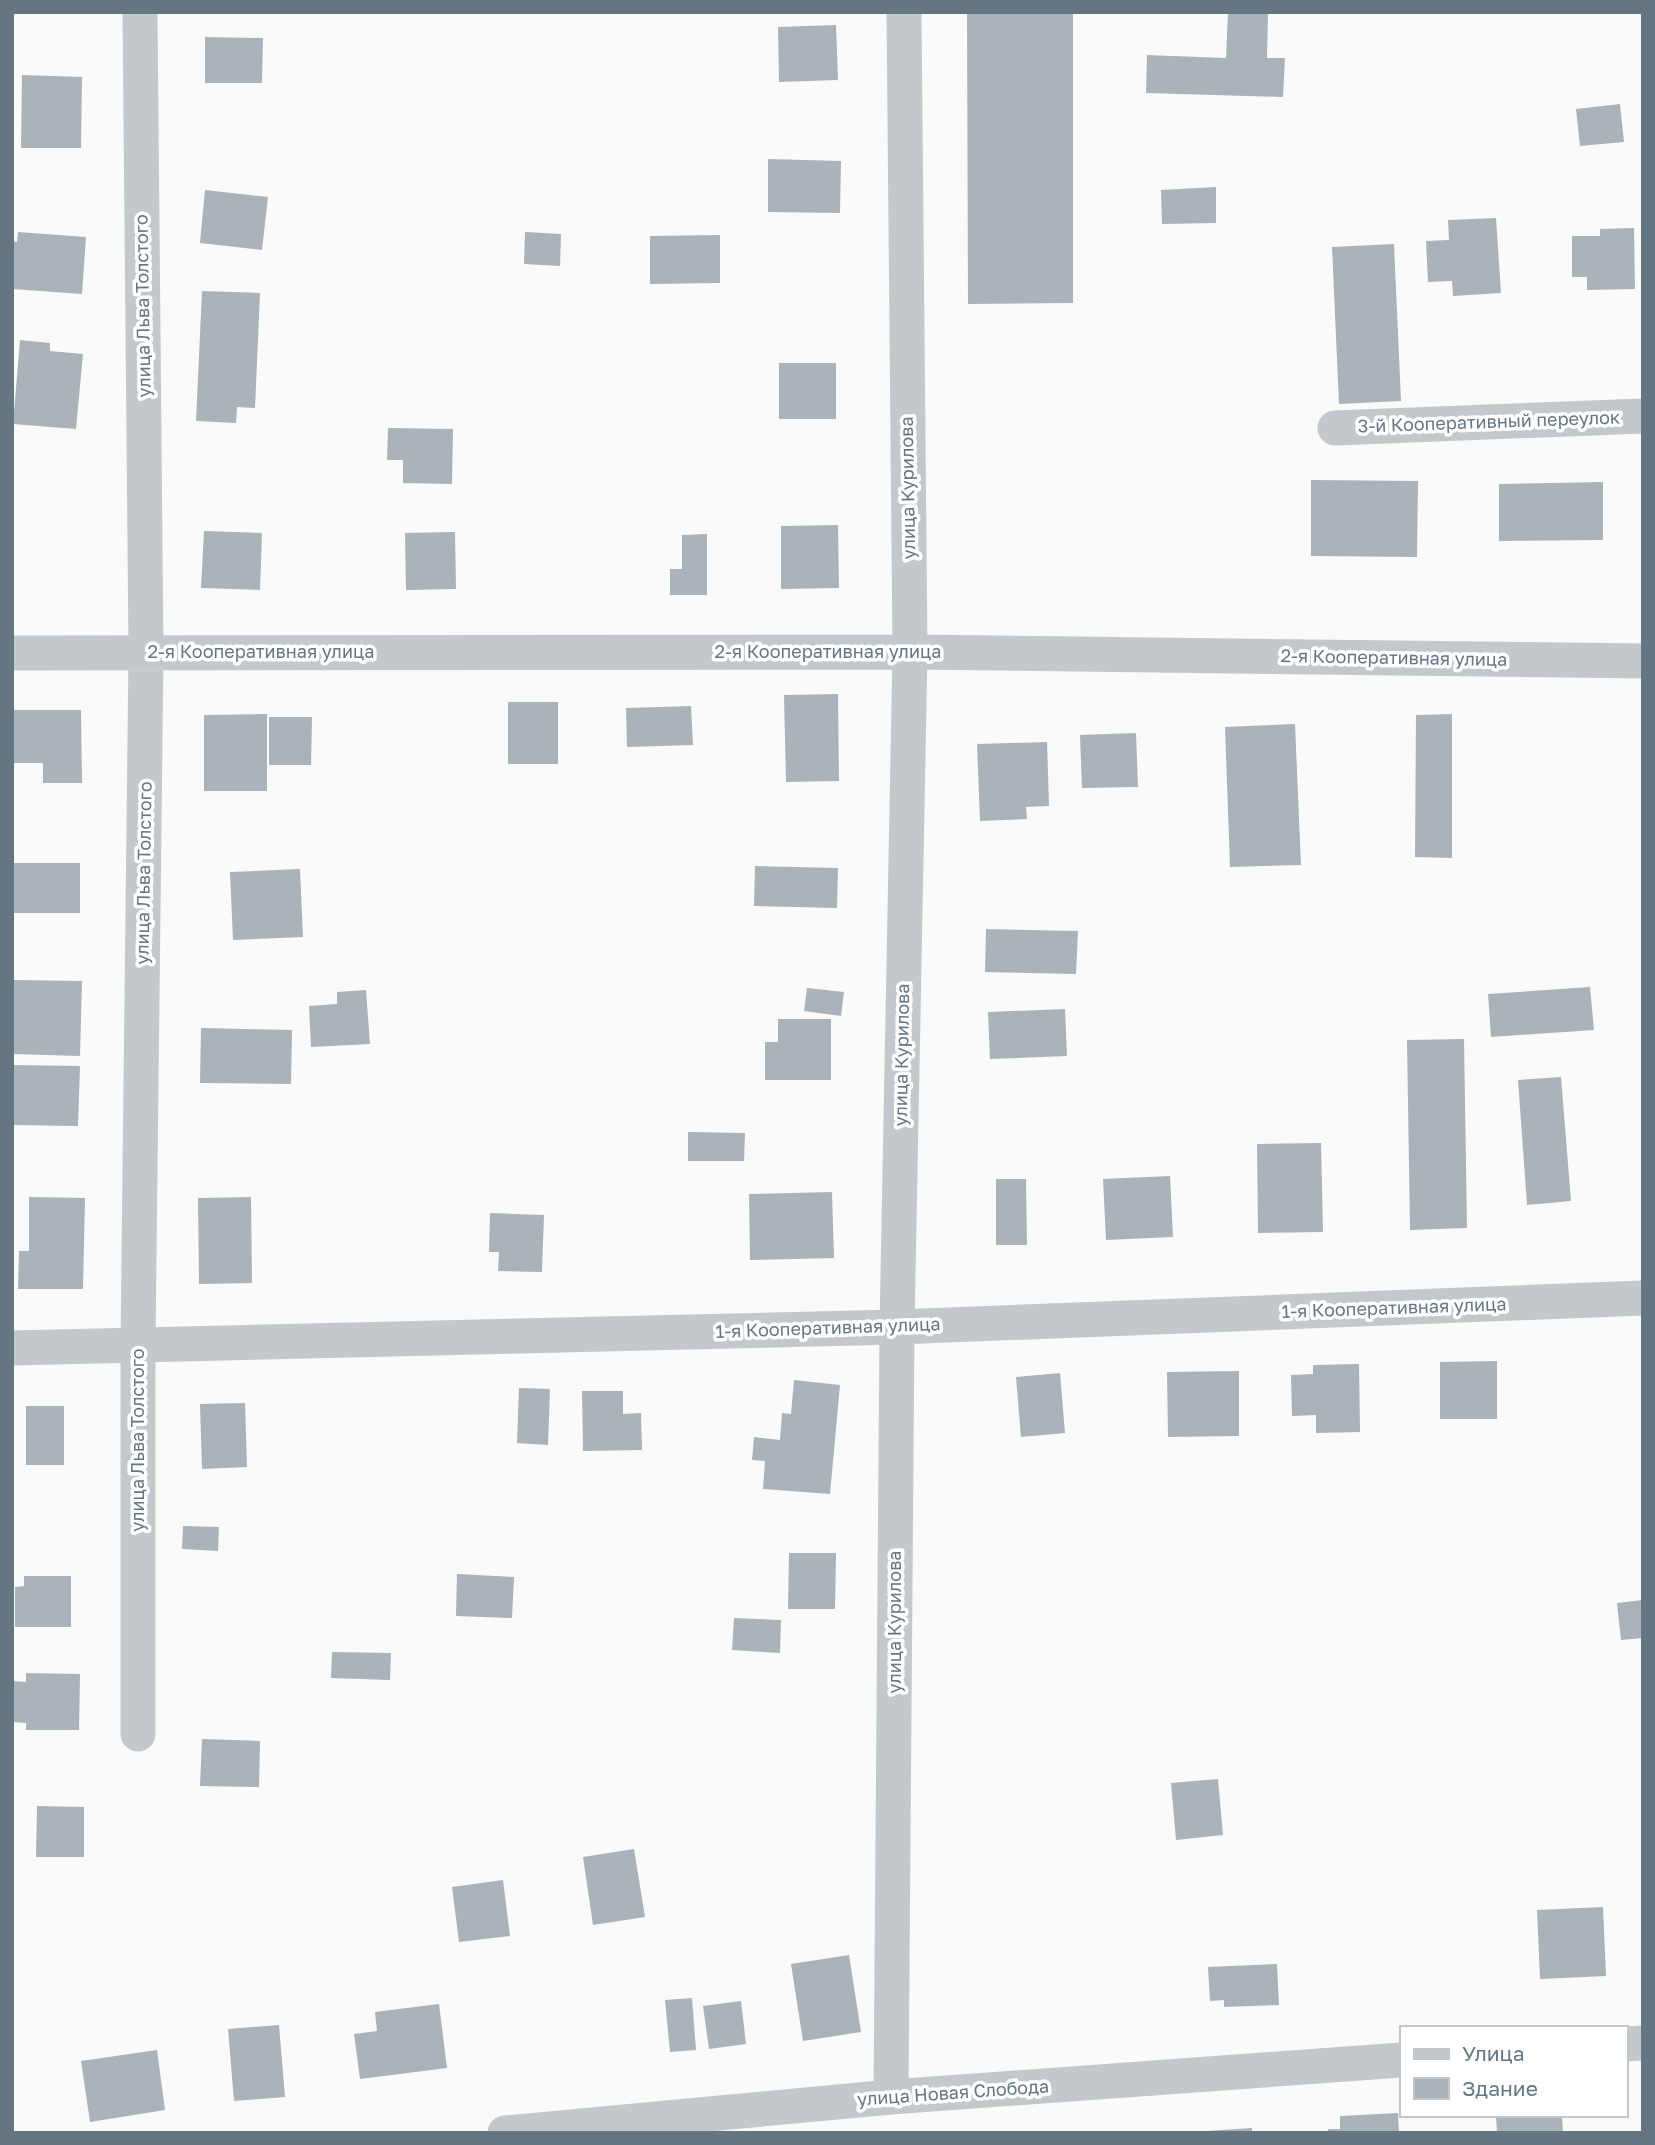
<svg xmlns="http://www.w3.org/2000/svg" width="1655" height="2145" font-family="'Golos Text',sans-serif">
<rect width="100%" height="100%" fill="#fafaf8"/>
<!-- building -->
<path fill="#aab3b9" d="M967 12H1073V303L968 304Z
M1228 12H1268L1267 58H1285L1283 97 1146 93 1147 55 1226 58Z
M836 25 838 80 779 82 778 27Z
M205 37 263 38 262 83H205Z
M22 75 82 77 81 148H21Z
M1620 104 1624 142 1580 146 1576 109Z
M768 159 841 161 840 213 768 212Z
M1216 187V223L1162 224 1161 190Z
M205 190 268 197 262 250 200 243Z
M1496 218 1501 293 1453 296 1452 281 1428 282 1426 241 1449 240 1448 220Z
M1634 228 1635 289 1587 290V277H1572V236H1600V229Z
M18 232 86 237 82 294 12 289V241L17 242Z
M525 232 561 234 560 266 524 264Z
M720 235V283L650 284V236Z
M1394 244 1401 401 1339 404 1332 247Z
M202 291 260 293 255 408 237 407 236 423 196 421Z
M20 340 50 343V351L83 354 76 429 13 424Z
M779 363H836V419H779Z
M388 428 453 429 452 484 403 483V460H387Z
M1311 480 1418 481 1417 557 1311 556Z
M1603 482V540L1499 541V484Z
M838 525 839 588 781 589V526Z
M204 531 262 533 260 590 201 588Z
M455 532 456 589 406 590 405 533Z
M707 534V595H670V569H682V535Z
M838 694 839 781 786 782 784 695Z
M508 702H558V764H508Z
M691 706 693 745 627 747 626 708Z
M12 710H81L82 783H43V763H12Z
M267 714V791H204V715Z
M1452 714V858L1415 857 1416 715Z
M269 717H312L311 765H269Z
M1295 724 1301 865 1230 867 1225 727Z
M1136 733 1138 787 1082 788 1080 735Z
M1047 742 1049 806 1026 807 1027 819 980 821 977 744Z
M12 863H80V913H12Z
M755 866 838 868 837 908 754 906Z
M300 869 303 937 233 940 230 872Z
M986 929 1078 931 1076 974 985 972Z
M14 980 82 981 80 1056 12 1054Z
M1590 987 1594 1030 1491 1037 1488 994Z
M807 988 844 992 841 1016 804 1011Z
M366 990 370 1044 311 1047 309 1006 337 1004V992Z
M1065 1009 1067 1056 990 1059 988 1012Z
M778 1019H831V1080H765V1042H778Z
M201 1028 292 1030 291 1084 200 1083Z
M1464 1039 1467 1228 1410 1230 1407 1040Z
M12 1065 80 1066 78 1126 12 1125Z
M1561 1077 1571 1201 1527 1205 1518 1080Z
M688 1132 745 1133 744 1161H688Z
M1321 1143 1323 1232 1258 1233 1257 1144Z
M1170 1176 1173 1237 1106 1240 1103 1179Z
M996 1179H1026L1027 1245H996Z
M832 1192 834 1258 750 1260 749 1194Z
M29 1197 85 1198 83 1289H18L19 1251H29Z
M251 1197 252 1283 199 1284 198 1198Z
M490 1213 544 1215 542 1272 498 1271 499 1252H489Z
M1497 1361V1419H1440V1362Z
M1359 1364 1360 1432 1316 1433V1415L1292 1416 1291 1375 1313 1374V1365Z
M1239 1371V1436L1168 1437 1167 1372Z
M1060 1373 1065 1433 1021 1437 1016 1377Z
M794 1380 840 1385 830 1494 763 1489 765 1461 752 1460 754 1437 780 1440 782 1413 791 1414Z
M519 1388 550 1389 548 1445 517 1443Z
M582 1391H623V1414L641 1413 642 1450 583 1451Z
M245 1403 247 1467 202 1469 200 1404Z
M26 1406H64V1465H26Z
M183 1526 219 1527 218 1551 182 1549Z
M789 1553H836L835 1609H788Z
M457 1574 514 1577 512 1618 456 1616Z
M24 1576H71V1627H15V1587L24 1586Z
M1643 1600V1638L1621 1640 1617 1603Z
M734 1618 781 1620 780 1653 732 1650Z
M332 1652 391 1653 390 1680 331 1678Z
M26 1673 80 1674 79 1730H26V1723L12 1722V1681L26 1682Z
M202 1739 260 1741 259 1787 200 1786Z
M1218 1779 1223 1835 1176 1840 1171 1783Z
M37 1806 84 1807V1857H36Z
M634 1849 645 1917 593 1925 583 1857Z
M503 1880 510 1936 459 1942 452 1887Z
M1603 1907 1606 1976 1540 1979 1537 1910Z
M849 1955 861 2032 803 2041 791 1964Z
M1277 1964 1279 2005 1224 2007V2000L1210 2001 1208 1967Z
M692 1998 696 2050 670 2052 665 2000Z
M741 2001 746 2044 709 2049 703 2006Z
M439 2004 447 2068 360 2079 354 2034 377 2031 375 2012Z
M279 2025 285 2097 234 2101 228 2029Z
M157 2050 165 2110 90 2122 81 2061Z
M1398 2113 1399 2133H1328V2129H1340V2116Z
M1496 2115H1562L1563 2133H1497Z
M1252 2128V2133H1206V2131Z"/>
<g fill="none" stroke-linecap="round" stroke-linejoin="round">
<!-- street -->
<path stroke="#c3c8cc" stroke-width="35" d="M1335 428 1643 416
M12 653 910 652 1643 661
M12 1348 897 1327 1643 1298
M138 1734V1344L146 652 140 12
M1625 2044 1643 2043
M891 2097 897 1327 910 652 904 12
M505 2133 891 2097 1401 2060"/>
</g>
<g text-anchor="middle" stroke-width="7" stroke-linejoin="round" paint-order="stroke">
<!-- street labels -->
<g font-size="18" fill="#657683" stroke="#fff">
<text transform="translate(143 306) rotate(-91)" y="6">улица Льва Толстого</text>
<text transform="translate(1489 422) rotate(-2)" y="6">3-й Кооперативный переулок</text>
<text transform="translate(908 488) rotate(-91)" y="6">улица Курилова</text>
<text x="261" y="658">2-я Кооперативная улица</text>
<text x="828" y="658">2-я Кооперативная улица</text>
<text transform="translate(1394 658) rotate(1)" y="6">2-я Кооперативная улица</text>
<text transform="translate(144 873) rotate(-89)" y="6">улица Льва Толстого</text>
<text transform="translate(902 1055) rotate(-89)" y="6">улица Курилова</text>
<text transform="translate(1394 1308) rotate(-2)" y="6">1-я Кооперативная улица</text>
<text transform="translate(828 1328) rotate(-2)" y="6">1-я Кооперативная улица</text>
<text transform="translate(138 1440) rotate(-90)" y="6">улица Льва Толстого</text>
<text transform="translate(895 1622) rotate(-90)" y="6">улица Курилова</text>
<text transform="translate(953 2093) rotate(-4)" y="6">улица Новая Слобода</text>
</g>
</g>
<!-- border -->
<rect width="1655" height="2145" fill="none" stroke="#657683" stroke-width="28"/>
<!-- legend -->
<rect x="1400" y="2026" width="228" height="91" fill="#ffffff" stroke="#c1c8cd" stroke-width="2"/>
<rect x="1414" y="2049" width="35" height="10" fill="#c3c8cc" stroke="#c1c8cd" stroke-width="2"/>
<text x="1462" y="2061" font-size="21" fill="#657683">Улица</text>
<rect x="1414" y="2078" width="35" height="21" fill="#aab3b9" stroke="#c1c8cd" stroke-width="2"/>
<text x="1462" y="2096" font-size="21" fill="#657683">Здание</text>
</svg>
